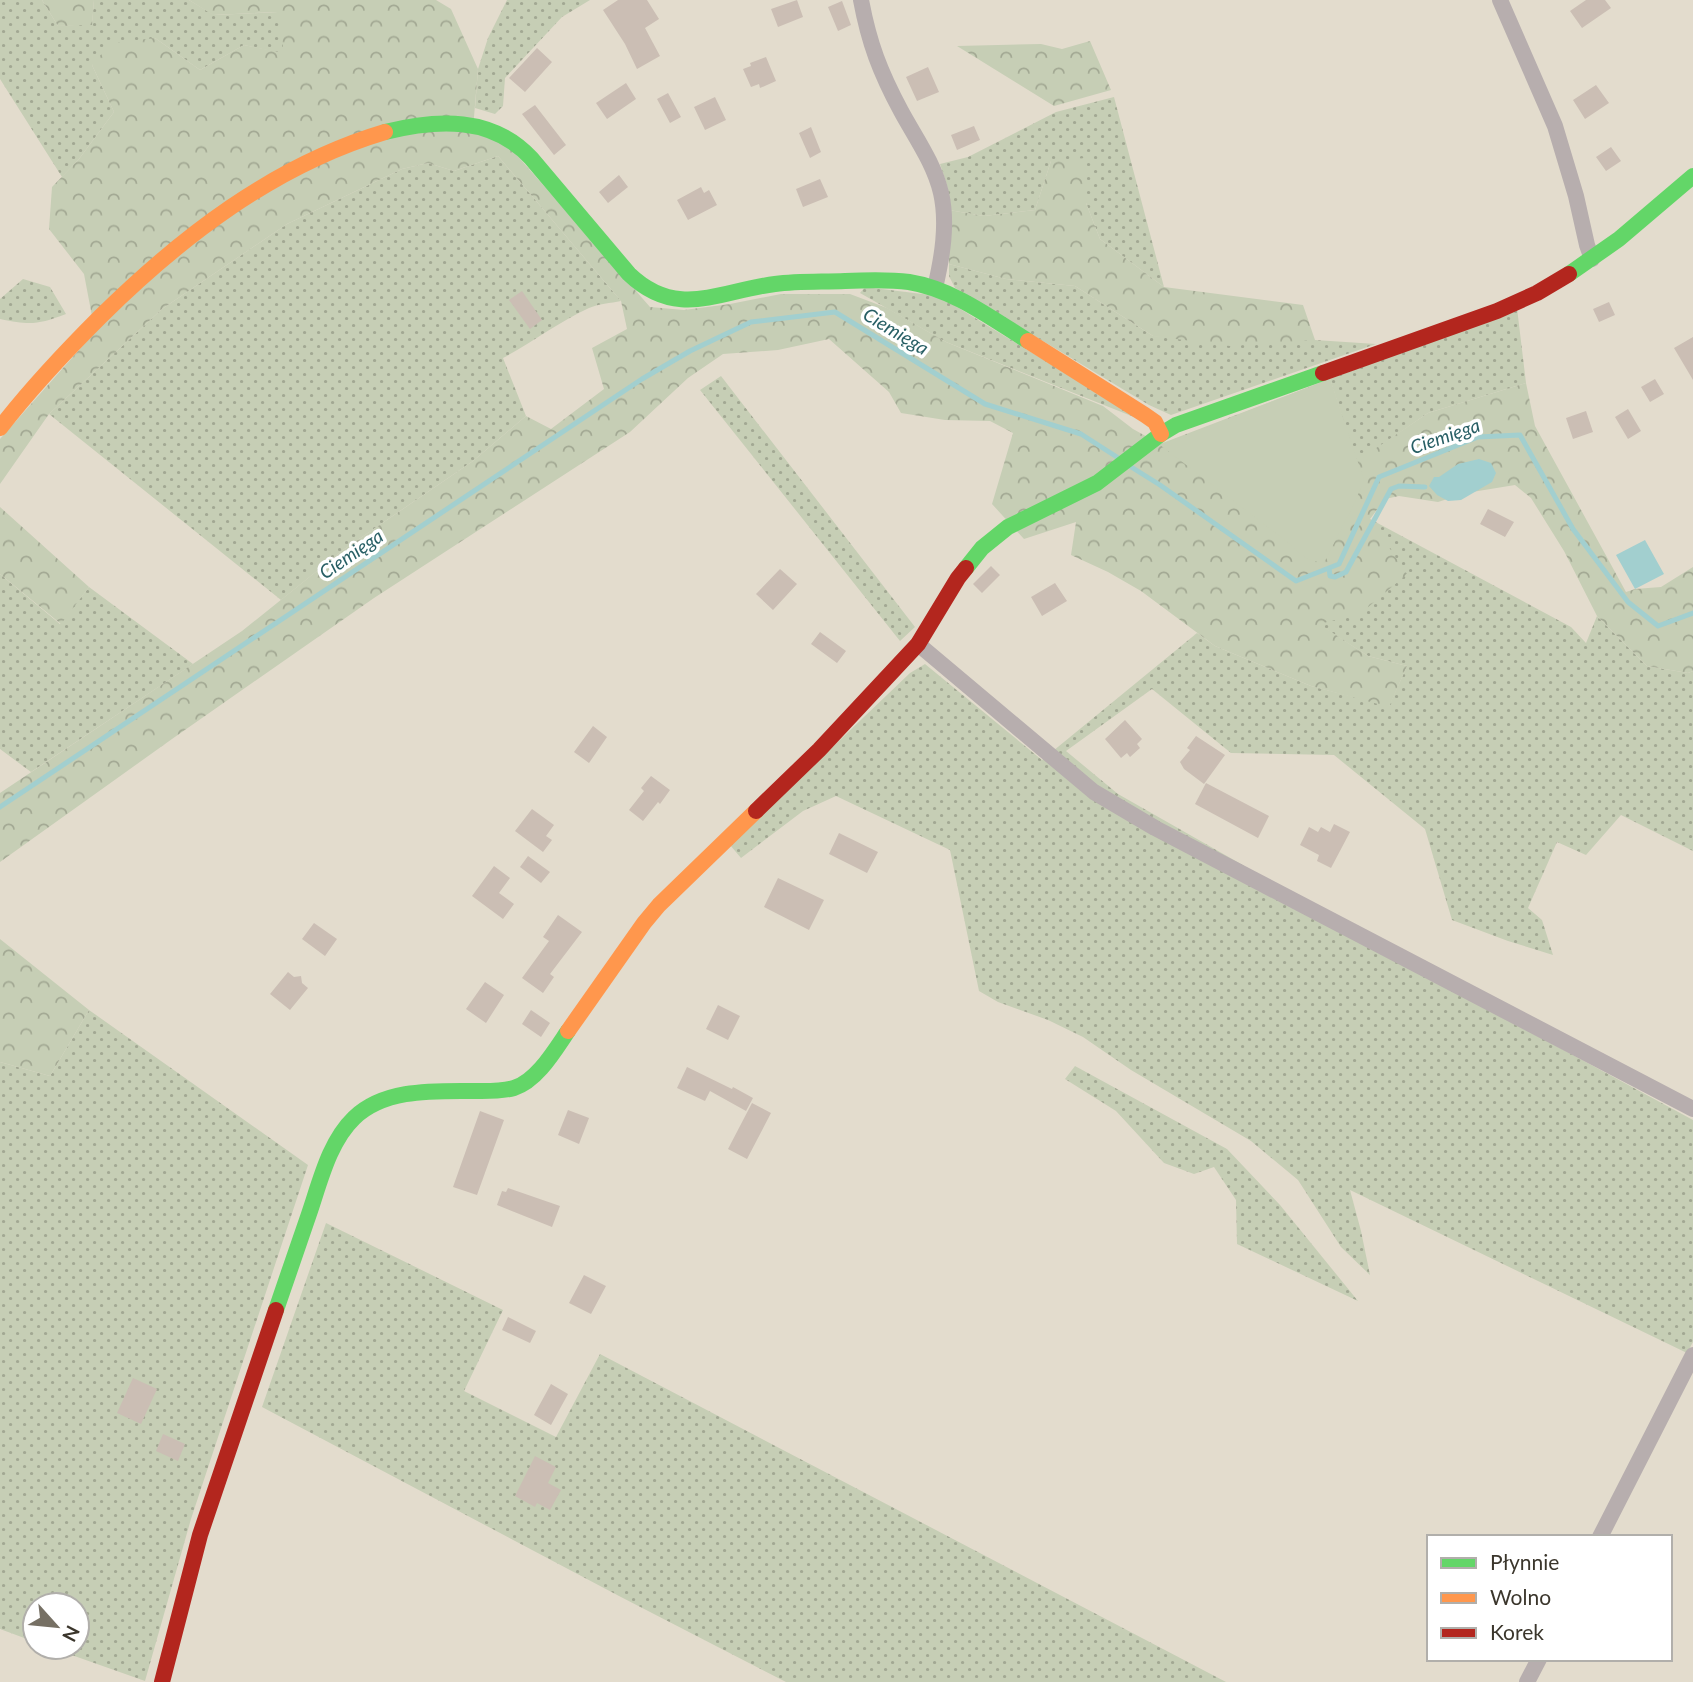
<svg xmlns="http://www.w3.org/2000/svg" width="1693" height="1682" font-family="Lato,sans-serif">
<defs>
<pattern id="grass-dots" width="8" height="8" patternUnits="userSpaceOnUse" patternTransform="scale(1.75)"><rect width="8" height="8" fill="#c6ceb5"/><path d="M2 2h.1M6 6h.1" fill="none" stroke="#a2a893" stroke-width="1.8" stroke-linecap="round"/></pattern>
<pattern id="forest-crowns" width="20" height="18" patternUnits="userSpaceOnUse" patternTransform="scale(1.75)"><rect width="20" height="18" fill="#c6ceb5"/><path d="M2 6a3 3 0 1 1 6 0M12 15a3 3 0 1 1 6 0" fill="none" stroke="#a2a893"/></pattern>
</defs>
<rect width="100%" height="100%" fill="#e3dccd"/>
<!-- grass -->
<path fill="url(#grass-dots)" d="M0 0H42L58 26 92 24 94 0H189L214 15 278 12 285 54 244 45 200 70 155 38 92 65 114 112 79 159 62 177 0 79Z
M507 0H590L562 17 505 78 503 106 495 114 475 108 478 69 488 38Z
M1114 97 1164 287 1100 239 1086 203 1051 161 1035 210 984 216 949 210 947 185 940 164 968 157 1056 112Z
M498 156 621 301C611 303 598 304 589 308 558 322 532 343 503 358L526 416 473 461 343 550 281 600 49 414 162 309 287 224 402 169 428 163 454 171Z
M949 264 1006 279 1075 286 1153 336 1315 340 1376 344 1171 415 1149 405 955 288 949 276Z
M23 279 50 287 66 314C37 325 30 325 0 319V299Z
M865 287 939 296 1144 421 946 342 860 293Z
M1517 308 1526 383 1428 413 1357 462 1330 379Z
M721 376 915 627 900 641 700 390Z
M1370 519 1571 627 1586 643 1597 616 1647 666 1688 673 1693 671V851L1621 815 1586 855 1557 842 1528 908 1542 920 1553 955 1508 941 1452 920 1425 829 1334 755 1231 753 1152 689 1066 751 1118 794 1241 864 1342 930 1693 1120V1342L1687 1353 1350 1190 1361 1231 1370 1275 1341 1247 1298 1180 1251 1141 1131 1070 1083 1037 1048 1020 998 1002 979 991 950 850 836 796 803 811 741 858 730 845 910 673 925 664 1042 760 1197 633 1215 646 1311 686 1389 706 1407 666 1368 656 1318 624Z
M0 574 60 624 89 587 193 664 31 772 0 749Z
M89 1010 308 1165 191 1519 145 1681 49 1647H77V1605H35V1642L0 1629V1062L50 1076Z
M1075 1066 1227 1149 1280 1205 1358 1301 1237 1244 1236 1200 1214 1167 1194 1174 1164 1163 1116 1111 1065 1079Z
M326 1223 503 1310 464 1391 556 1437 600 1354 1226 1682H786L619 1596 262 1407Z"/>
<!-- forest -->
<path fill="url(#forest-crowns)" d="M42 0H94L92 25 58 26Z
M189 0H436L451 9 478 69 473 129 501 137 650 307 684 310 730 304 781 294H850L887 308 946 342 1103 406 1133 429 1160 444 1330 379 1357 461 1428 413 1526 383 1535 426 1626 592 1635 589 1661 587 1693 567V671L1688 673 1647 666 1597 616 1564 551 1531 498 1515 485 1466 493 1438 502 1399 496 1385 499 1370 519 1407 574 1360 614 1319 624 1368 656 1407 666 1389 707 1311 686 1215 646 1141 591 1108 572 1071 555 1076 522 1024 539 992 504 1013 433 990 421 945 420 901 413 889 392 829 339 778 350 723 354 688 378 630 432 374 598 172 739 0 862V793L242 631 343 550 473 461 526 416 551 429 604 389 592 348 627 329 621 301 498 156 454 171 428 163 402 169 287 224 162 309 49 414 0 484V439L95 332 84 274 49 229 52 187 79 159 114 112 92 65 111 43 155 38 200 70 244 45 284 53 277 12 213 15Z
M1090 41 1111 90 1054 106 957 46 1041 44 1062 49Z
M1086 158V203L1100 239 1164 287 1303 305 1315 340 1230 346 1153 336 1075 286 1006 279 949 264V210L984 216 1035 210 1051 161Z
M0 507 89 587 61 624 0 574Z
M0 939 89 1010 50 1076 0 1062Z"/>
<!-- green -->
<path fill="#c6ceb5" d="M1330 379 1364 480 1355 502 1324 563C1311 561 1302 558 1294 547L1160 445Z"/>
<!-- water -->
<path fill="#a2cfcf" d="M1479 459 1491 463 1496 473 1492 482 1461 500 1448 501 1437 495 1429 486 1434 477H1439L1458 464Z
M1645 540 1664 574 1635 589 1616 555Z"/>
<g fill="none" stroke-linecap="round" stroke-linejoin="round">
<!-- stream -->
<path stroke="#a2cfcf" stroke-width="5" d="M1128 465 1160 485 1296 581 1339 564 1379 477 1478 437 1520 435 1573 529 1628 602 1658 626 1693 613
M1329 568 1330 576 1335 577 1346 572 1391 489 1399 486 1425 487
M0 807 642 379 690 351 751 322 835 312 985 404 1081 434 1120 459"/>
</g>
<!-- building -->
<path fill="#cbbeb4" d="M618 0H647L659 19 645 28 660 56 637 69 625 44 603 10Z
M797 0 803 17 778 27 771 9Z
M1586 0H1605L1611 8 1582 28 1570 11Z
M842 1 851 25 838 31 828 7Z
M537 48 552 62 525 92 509 78Z
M766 57 776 81 760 88 759 84 751 87 743 69 751 66 750 63Z
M928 67 939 92 917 101 906 77Z
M626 83 636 99 607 119 596 103Z
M1596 85 1609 103 1585 119 1573 100Z
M668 93 681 117 670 123 657 99Z
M715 97 726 120 705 130 694 107Z
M535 105 566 145 554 155 522 114Z
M974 126 980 140 957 150 951 135Z
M811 127 821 152 810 158 799 133Z
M1611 147 1621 161 1606 171 1596 157Z
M619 175 628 187 608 203 599 192Z
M820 179 828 197 803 207 796 189Z
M701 187 704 193 709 190 717 205 688 220 677 200Z
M522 291 542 320 530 329 509 300Z
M1609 302 1615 315 1599 322 1593 309Z
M1693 337V380L1674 348Z
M1655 379 1664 394 1650 402 1641 387Z
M1628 409 1641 431 1628 439 1615 417Z
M1586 411 1593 432 1573 439 1566 418Z
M1488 509 1514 522 1505 537 1480 524Z
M991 566 1000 575 982 593 973 584Z
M780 569 797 584 773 610 756 594Z
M1055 583 1067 601 1042 616 1031 597Z
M820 632 846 651 837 663 811 644Z
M1125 720 1142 739 1137 744 1140 748 1130 757 1127 753 1121 758 1105 739Z
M593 726 607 737 589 763 574 752Z
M1196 736 1225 755 1204 784 1184 769 1180 762 1190 750 1187 748Z
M651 776 670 790 660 804 658 802 643 821 629 810 644 791 641 788Z
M1206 783 1269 816 1258 838 1195 804Z
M532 809 554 825 546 836 552 840 543 852 515 831Z
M1334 824 1350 832 1331 868 1317 861 1319 855 1300 845 1309 827 1318 832 1321 827 1330 832Z
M839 833 878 852 867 873 829 854Z
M528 856 550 872 541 883 520 867Z
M494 866 510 878 499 893 514 904 503 919 472 896Z
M778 878 824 900 809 930 764 907Z
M558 915 582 932 550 974 554 977 543 993 522 978 549 941 543 937Z
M314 923 337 939 325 956 302 939Z
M288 972 294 977 301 976 302 983 308 988 290 1010 270 994Z
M485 982 504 995 486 1023 466 1009Z
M718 1005 740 1016 728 1040 706 1029Z
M531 1010 550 1023 541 1037 522 1024Z
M687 1067 732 1089 733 1087 753 1098 746 1111 710 1091 705 1101 677 1088Z
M752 1103 771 1113 747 1159 728 1149Z
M568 1110 589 1118 579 1144 558 1135Z
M480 1111 504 1120 477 1195 453 1187Z
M508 1188 560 1206 552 1227 497 1205 502 1191 506 1192Z
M584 1275 606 1286 591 1314 569 1303Z
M508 1317 536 1331 530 1343 502 1330Z
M133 1378 157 1389 141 1424 117 1413Z
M551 1384 568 1394 551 1425 534 1415Z
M163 1434 185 1444 178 1461 156 1451Z
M535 1456 556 1467 548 1483 561 1490 550 1510 537 1503 535 1507 515 1496Z"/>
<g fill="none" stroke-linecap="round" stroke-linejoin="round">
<!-- street -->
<path stroke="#b7aeae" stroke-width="16" d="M861 0C869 43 880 72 901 111 915 137 934 163 941 193 948 224 942 258 935 288
M1500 0 1555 126 1576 196 1587 245 1592 259
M918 644 1094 792 1155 828 1693 1109
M1600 1537 1693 1355
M1527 1682 1539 1659"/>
<!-- fast -->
<path stroke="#63d668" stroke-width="16" d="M385 132C437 119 492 116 531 158L629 274C677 320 719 291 775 284 798 281 821 282 845 281 866 280 887 279 909 282 953 289 991 318 1028 341
M1569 274 1619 239 1693 176
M966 568 982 548 1008 527 1097 483 1161 434 1176 425 1323 373
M276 1310C287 1278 298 1246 309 1214 320 1182 329 1142 354 1118 384 1089 432 1091 471 1091 485 1091 500 1092 514 1088 537 1081 555 1050 568 1031"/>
<!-- slow -->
<path stroke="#ff974d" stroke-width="16" d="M1028 341 1145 415 1155 422 1161 434
M0 428C31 388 65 352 100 317 181 237 274 165 385 132
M568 1031 644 923 659 905 756 811"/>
<!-- jam -->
<path stroke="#b3261e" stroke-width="16" d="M1323 373 1497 311 1537 293 1569 274
M756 811 819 750 918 644 958 578 966 568
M162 1682 200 1535 276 1310"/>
</g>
<g text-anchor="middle" stroke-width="7" stroke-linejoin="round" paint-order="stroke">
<!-- water labels -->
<g font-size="19" font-style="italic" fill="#285f65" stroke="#fff">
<text transform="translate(896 331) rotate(31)" y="7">Ciemięga</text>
<text transform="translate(1445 436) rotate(-19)" y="7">Ciemięga</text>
<text transform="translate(351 554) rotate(-34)" y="7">Ciemięga</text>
</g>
</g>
<!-- legend -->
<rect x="1427" y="1535" width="245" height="126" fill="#ffffff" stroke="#b1afab" stroke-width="2"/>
<rect x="1441" y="1558" width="35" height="10" fill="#63d668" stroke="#b1afab" stroke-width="2"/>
<text x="1490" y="1570" font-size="21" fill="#3b362c">Płynnie</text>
<rect x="1441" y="1593" width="35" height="10" fill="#ff974d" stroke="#b1afab" stroke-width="2"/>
<text x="1490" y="1605" font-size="21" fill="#3b362c">Wolno</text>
<rect x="1441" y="1628" width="35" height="10" fill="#b3261e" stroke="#b1afab" stroke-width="2"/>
<text x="1490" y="1640" font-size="21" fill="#3b362c">Korek</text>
<!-- north arrow -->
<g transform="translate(56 1626) rotate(117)"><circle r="33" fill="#ffffff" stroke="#b1afab" stroke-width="2"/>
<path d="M0-5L12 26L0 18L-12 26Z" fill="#767064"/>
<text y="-10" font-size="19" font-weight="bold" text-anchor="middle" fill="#3b362c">N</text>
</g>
</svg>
